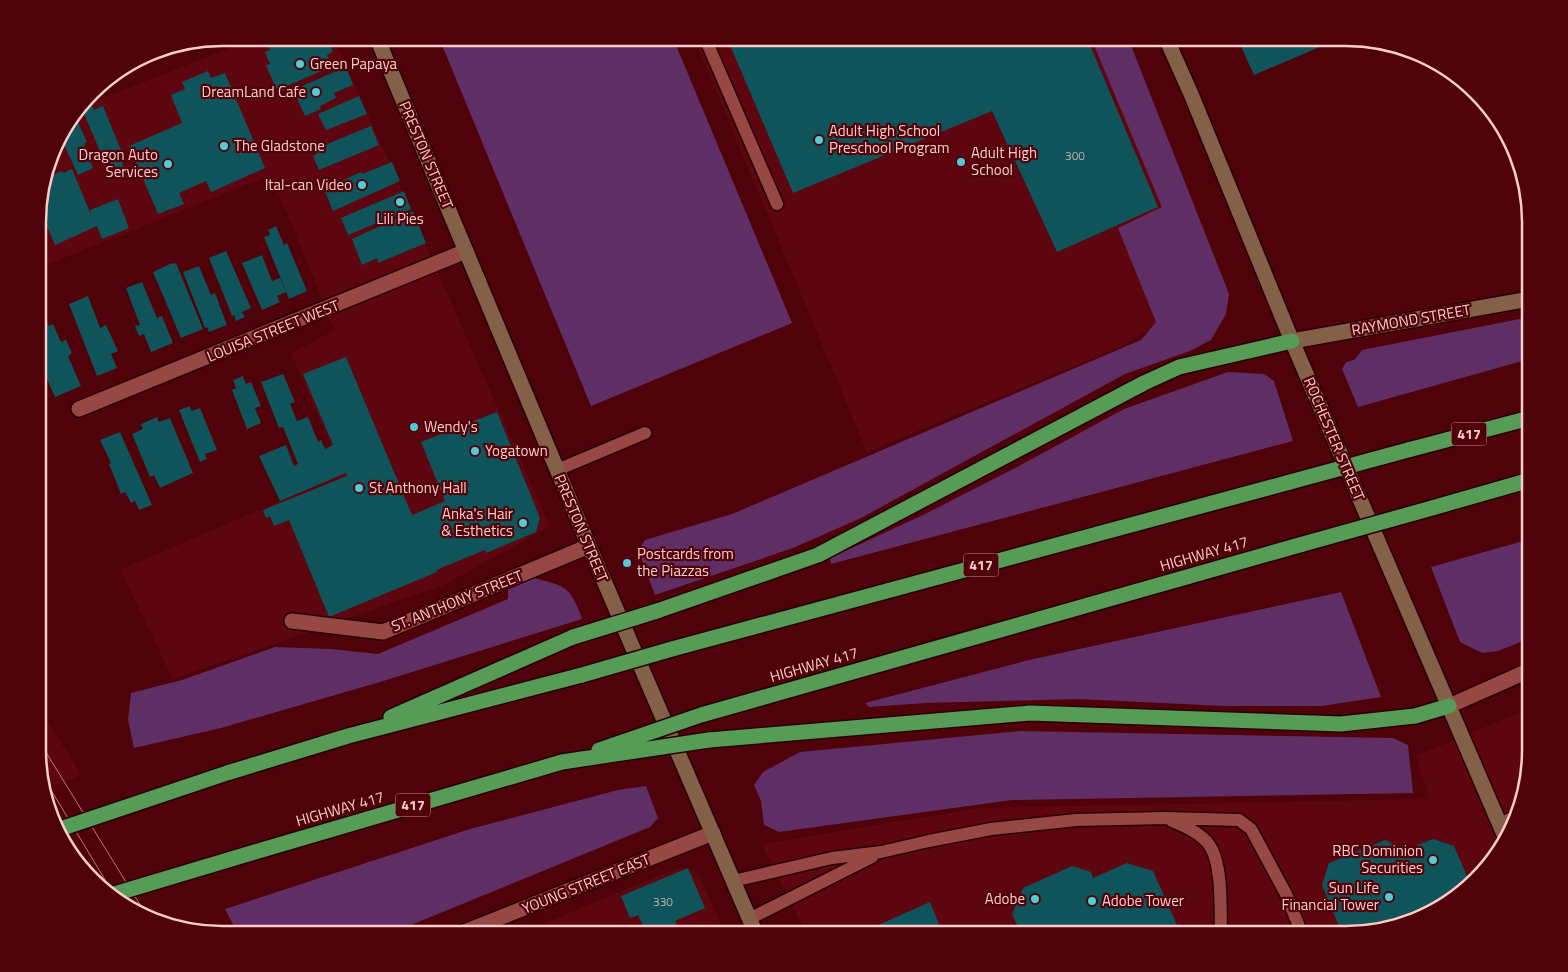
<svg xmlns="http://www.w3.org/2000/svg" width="1568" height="972" font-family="'Titillium Web',sans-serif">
<rect width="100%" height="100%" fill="#50020a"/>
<!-- built -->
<path fill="#5d0610" d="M255 38H334L550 526 444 585 173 679 120 570 343 474 291 353 335 330 271 175 39 268V198L57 140 83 106Z
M694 38H1128L1226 286 1118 348 867 452Z
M1530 708V762L1521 809 1500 852 1438 910 1358 934H807L762 844 980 808 1429 799 1416 756Z
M39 709 82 775 44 788 39 774Z
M681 867 698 873 725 934H518Z"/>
<!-- green -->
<path fill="#5f2e65" d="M461 38H673L792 323 591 406 442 45Z
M1091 38H1128L1229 294 1226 314 1211 340 1190 351 1125 374 861 518 793 548 655 595 640 555V547L645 540 732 514 1141 340 1156 322 1118 228 1162 207Z
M1530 317V359L1358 407 1342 369 1346 362 1354 360 1362 350Z
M1228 372 1264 374 1274 381 1293 441 831 564 830 558 923 515 1017 467 1124 409Z
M1530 539V638L1498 651 1482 653 1460 642 1431 567Z
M530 577C564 586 570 584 582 619L380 682 221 728 134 748 128 720 131 693 182 680 275 647 331 649 378 654 508 599V588Z
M1341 592 1381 697 1322 706H1224L1078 699 926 703 869 707 865 703 1029 660Z
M1020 731 1393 738 1408 745 1413 793 1012 800 779 832 764 825 761 801 754 785 763 772 800 752Z
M646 786 658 818 650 827 389 934H238L225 909 470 829 618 790Z"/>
<!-- building -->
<path fill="#0e545a" d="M265 38H327L333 52 327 55 333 66 287 86 288 88 282 91 281 87 276 89 266 65 270 64 265 52 270 50Z
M727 38H1087L1158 207 1057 252 992 111 793 193Z
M1237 38H1335L1336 40 1254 75Z
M346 67 353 85 334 93 336 98 320 106 321 109 305 116 293 90Z
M208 71 211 78 225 73 265 168 211 192 206 181 179 193 184 204 158 214 129 146 182 123 171 95 185 89 182 82Z
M359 96 367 114 326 130 318 114Z
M92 105 94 110 103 106 121 150 118 151 125 171 111 177 82 109Z
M76 118 87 142 84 144 93 168 78 175 60 136 73 119Z
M371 126 379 145 319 170 313 156 317 154 315 149Z
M392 162 400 181 333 211 324 189 361 172 362 174Z
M72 169 92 217 90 210 118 199 129 228 102 239 97 226 55 245 43 217 39 219V198L44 181 49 179 47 177 62 171 63 173Z
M404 191 411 209 348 235 341 218Z
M413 211 426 243 378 263 377 258 362 265 352 239Z
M276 226 284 245 287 243 307 291 289 299 264 237 270 235 268 230Z
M226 251 251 308 242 312 245 317 236 321 234 315 232 316 209 258Z
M262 255 272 281 280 278 286 292 277 296 280 302 262 310 242 263Z
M172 263V264L176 263 203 329 181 338 153 272Z
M199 266 211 295 215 293 227 325 209 332 207 327 205 328 183 272Z
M142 282 157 318 162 316 173 343 151 352 144 334 139 336 135 326 140 325 126 288Z
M88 296 100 328 106 325 118 351 111 354 117 368 97 376 69 304Z
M43 313 49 326 53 324 61 342 66 340 72 353 68 356 81 386 55 397 39 361V315Z
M346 357 412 515 445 501 421 442 497 412 540 518 536 532 486 553 485 550 436 570 437 572 329 617 289 520 274 526 270 516 266 518 263 510 347 476 346 473 280 501 259 456 286 445 294 466 298 464 283 427 279 428 261 382 283 374 295 402 290 404 297 421 308 417 318 442 321 440 325 449 333 445 303 374Z
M243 376 246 384 251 382 261 406 255 408 261 423 247 429 232 390 236 388 233 380Z
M190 406 191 411 200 408 217 450 205 454 207 459 200 462 179 410Z
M157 417 159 422 170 418 193 473 160 488 154 475 150 477 132 434 143 429 141 424Z
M120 432 152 505 139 510 135 501 131 503 125 492 121 494 109 464 111 463 100 440Z
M1433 839 1454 846 1469 881 1438 910 1358 934H1342L1322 885 1329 863 1385 840 1402 848 1403 851Z
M1127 863 1153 871 1181 934H1021L1012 914 1023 888 1072 866 1091 872 1093 878Z
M688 868 705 908 675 921 681 934H641L640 932 645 930 638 915 630 918 621 896Z
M930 902 943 934H858Z"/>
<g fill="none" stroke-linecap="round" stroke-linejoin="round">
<defs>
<path id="lane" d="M705 38 777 204
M557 470 645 433
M1172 821C1184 826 1196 831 1205 840 1224 857 1220 910 1221 934
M1499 824 1517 816
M733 881 832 858 881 852 929 841 991 829 1076 820 1165 818 1239 820 1251 829 1286 894 1302 934
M749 919 872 857"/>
<path id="street" d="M79 409 466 251
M292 621 383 632 589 546
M1449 706 1530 670
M459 934 713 833"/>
<path id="secondary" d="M377 38 589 546 756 934
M1166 38 1191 94 1292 341 1506 839
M1292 341 1530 299"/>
<path id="highway" d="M1408 450 1530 418
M1432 508 1530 480
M657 611 818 555 1144 383 1179 367 1292 341
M672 649 1290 482
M701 715 1303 544
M391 717 573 637
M709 740 1030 713 1341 724 1415 716 1449 706
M227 773 348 736 582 675
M265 849 562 762"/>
</defs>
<!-- lane casing -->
<use href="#lane" stroke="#260203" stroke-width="15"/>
<!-- street casing -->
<use href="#street" stroke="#260203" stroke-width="18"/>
<!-- secondary casing -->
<use href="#secondary" stroke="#260203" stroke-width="18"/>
<!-- highway casing -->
<use href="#highway" stroke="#260203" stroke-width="18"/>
<!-- lane -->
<use href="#lane" stroke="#974744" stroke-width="12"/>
<!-- street -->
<use href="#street" stroke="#974744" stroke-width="15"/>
<!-- secondary -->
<use href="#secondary" stroke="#846049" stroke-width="15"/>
<!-- highway -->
<use href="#highway" stroke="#569c56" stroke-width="15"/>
<!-- tram -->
<path stroke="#b67b7c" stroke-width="1" d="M39 741 147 916
M39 770 119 903"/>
<defs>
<path id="highway-bridge" d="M1290 482 1408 450
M1303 544 1432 508
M573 637 657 611
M582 675 672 649
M599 750 701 715
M562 762 709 740
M60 829 227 773
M111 895 265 849"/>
</defs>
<!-- highway-bridge casing -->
<use href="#highway-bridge" stroke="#260203" stroke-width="18" stroke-linecap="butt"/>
<!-- highway-bridge -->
<use href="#highway-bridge" stroke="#569c56" stroke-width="15"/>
</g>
<!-- markers -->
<g fill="#52cbd7" stroke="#50020a" stroke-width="2">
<circle cx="300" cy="64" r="5"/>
<circle cx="316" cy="92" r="5"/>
<circle cx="819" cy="140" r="5"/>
<circle cx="224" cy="146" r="5"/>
<circle cx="961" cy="162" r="5"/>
<circle cx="168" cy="164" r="5"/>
<circle cx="362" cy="185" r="5"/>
<circle cx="400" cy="202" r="5"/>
<circle cx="414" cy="427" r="5"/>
<circle cx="475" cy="451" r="5"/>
<circle cx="359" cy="488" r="5"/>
<circle cx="523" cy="523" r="5"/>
<circle cx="627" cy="563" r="5"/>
<circle cx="1433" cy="860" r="5"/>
<circle cx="1389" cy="897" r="5"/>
<circle cx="1035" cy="899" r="5"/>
<circle cx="1092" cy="901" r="5"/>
</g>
<g text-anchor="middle" stroke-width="4.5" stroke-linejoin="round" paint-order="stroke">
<!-- number labels -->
<g font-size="12" fill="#c0afad">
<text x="1075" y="160">300</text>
<text x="663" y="906">330</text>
</g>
<!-- shield labels -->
<g fill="#50020a" stroke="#c89090" stroke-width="1">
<rect x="1451.5" y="422.5" width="35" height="23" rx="4"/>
<rect x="963.5" y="553.5" width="35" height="23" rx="4"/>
<rect x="395.5" y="793.5" width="35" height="23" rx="4"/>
</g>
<g font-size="14" font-weight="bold" fill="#fccdc9">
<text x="1469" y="439">417</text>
<text x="981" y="570">417</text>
<text x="413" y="810">417</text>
</g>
<!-- poi labels -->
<g font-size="15" fill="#fccdc9" stroke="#50020a" text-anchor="start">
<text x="310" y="69">Green Papaya</text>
<text x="306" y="97" text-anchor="end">DreamLand Cafe</text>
<text x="829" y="136">Adult High School<tspan x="829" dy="17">Preschool Program</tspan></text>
<text x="234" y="151">The Gladstone</text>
<text x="971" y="158">Adult High<tspan x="971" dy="17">School</tspan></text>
<text x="158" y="160" text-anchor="end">Dragon Auto<tspan x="158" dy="17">Services</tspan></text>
<text x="352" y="190" text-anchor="end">Ital-can Video</text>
<text x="400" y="224" text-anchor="middle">Lili Pies</text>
<text x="424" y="432">Wendy's</text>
<text x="485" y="456">Yogatown</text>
<text x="369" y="493">St Anthony Hall</text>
<text x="513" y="519" text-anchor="end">Anka's Hair<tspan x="513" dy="17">&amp; Esthetics</tspan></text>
<text x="637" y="559">Postcards from<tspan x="637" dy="17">the Piazzas</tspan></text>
<text x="1423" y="856" text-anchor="end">RBC Dominion<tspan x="1423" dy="17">Securities</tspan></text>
<text x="1379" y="893" text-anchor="end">Sun Life<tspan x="1379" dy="17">Financial Tower</tspan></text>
<text x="1025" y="904" text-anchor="end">Adobe</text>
<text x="1102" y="906">Adobe Tower</text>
</g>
<!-- street labels -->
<g font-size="15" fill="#fccdc9" stroke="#50020a">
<text transform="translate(426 155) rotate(67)" y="5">PRESTON STREET</text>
<text transform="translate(1411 320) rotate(-10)" y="5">RAYMOND STREET</text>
<text transform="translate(273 331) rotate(-22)" y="5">LOUISA STREET WEST</text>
<text transform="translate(1334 439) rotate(67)" y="5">ROCHESTER STREET</text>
<text transform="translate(581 528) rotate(67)" y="5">PRESTON STREET</text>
<text transform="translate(1204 554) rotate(-16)" y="5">HIGHWAY 417</text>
<text transform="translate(457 601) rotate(-22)" y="5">ST. ANTHONY STREET</text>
<text transform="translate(814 665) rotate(-16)" y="5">HIGHWAY 417</text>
<text transform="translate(340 809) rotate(-16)" y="5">HIGHWAY 417</text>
<text transform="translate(586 884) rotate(-22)" y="5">YOUNG STREET EAST</text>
</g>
</g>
<!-- crop -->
<path d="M0 0H1568V972H0ZM222 46H1346A176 176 0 0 1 1522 222V750A176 176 0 0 1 1346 926H222A176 176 0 0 1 46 750V222A176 176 0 0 1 222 46Z" fill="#50020a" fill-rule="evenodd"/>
<path fill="none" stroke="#fccdc9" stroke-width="2.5" d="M222 46H1346A176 176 0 0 1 1522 222V750A176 176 0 0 1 1346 926H222A176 176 0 0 1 46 750V222A176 176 0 0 1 222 46Z"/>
</svg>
